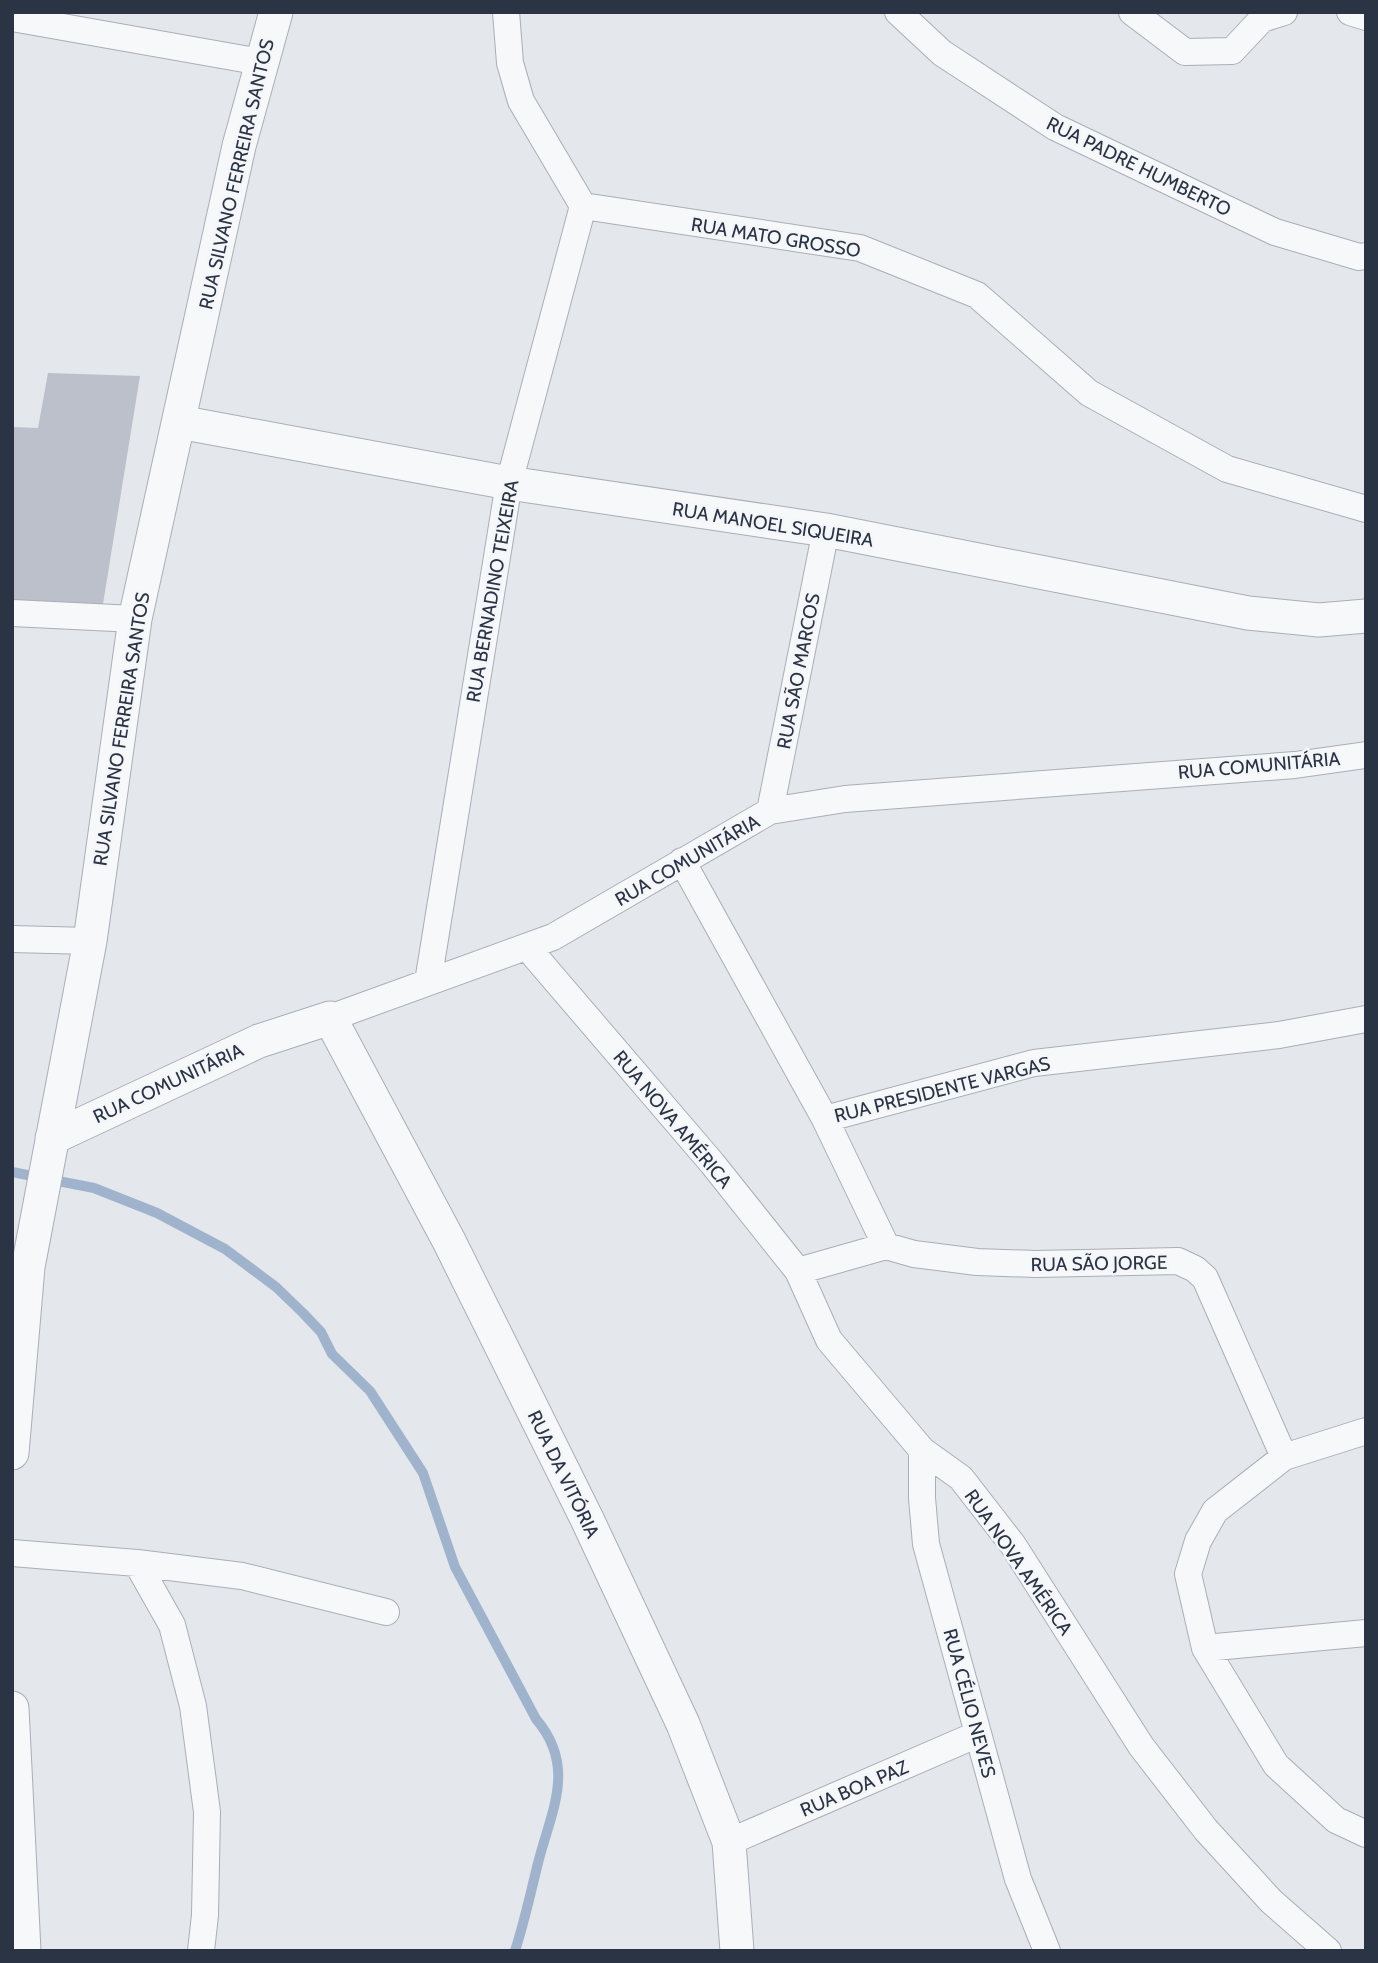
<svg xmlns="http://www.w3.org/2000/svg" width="1378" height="1963" font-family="Cabin,sans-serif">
<rect width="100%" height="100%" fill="#e4e7ec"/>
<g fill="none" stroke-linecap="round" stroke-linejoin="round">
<!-- stream -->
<path stroke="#9fb4cc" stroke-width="10" d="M12 1172 94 1188 157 1213 225 1249 276 1287 303 1313 321 1332 332 1354 370 1391 423 1473 455 1567 536 1719C578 1768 550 1813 537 1867 530 1896 524 1923 515 1951"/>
</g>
<!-- building -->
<path fill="#bbc0ca" d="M48 373 140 376 103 604 12 601V427L38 428Z"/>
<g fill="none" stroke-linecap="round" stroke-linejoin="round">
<defs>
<path id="minor" d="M506 12 510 63 521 101 583 206 860 248 977 295 1089 393 1227 469 1366 509
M898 12 942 53 1055 127 1275 232 1359 257 1366 256
M1132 12 1185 52 1232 51 1262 19 1284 12
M1350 12 1366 17
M12 18 261 62
M12 613 135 619
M770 811 826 530
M682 861 825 1119 886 1246
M12 939 90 941
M527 947 712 1163 798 1271 829 1340 922 1450 961 1478 1013 1545 1141 1746 1206 1830 1271 1901 1328 1951
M428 982 509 483 583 206
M330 1018 553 937 770 811 845 799 1295 765 1366 755
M825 1119 1034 1063 1279 1035 1366 1019
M798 1271 886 1246 914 1254 977 1262 1036 1264 1178 1261 1195 1269 1205 1278 1284 1457
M1366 1431 1284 1457 1215 1511 1198 1541 1188 1574 1205 1648 1276 1765 1336 1820 1366 1834
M922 1450V1498L926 1544 1018 1879 1047 1951
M12 1553 137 1563 242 1576 386 1612
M137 1563 172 1625 193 1706 207 1812 205 1915 201 1951
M1205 1648 1366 1633
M729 1842 978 1734"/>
<path id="tertiary" d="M179 422 509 483 826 530 1248 613 1319 620 1366 616
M52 1138 259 1041 330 1018 449 1241 587 1519 683 1724 729 1842 737 1951
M12 1453 28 1267 90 941 135 619 239 146 276 12
M12 1708 24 1951"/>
</defs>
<!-- minor casing -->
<use href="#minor" stroke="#a9aeb7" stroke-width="28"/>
<!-- tertiary casing -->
<use href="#tertiary" stroke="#a9aeb7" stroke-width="35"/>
<!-- minor -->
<use href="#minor" stroke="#f7f8fa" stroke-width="26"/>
<!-- tertiary -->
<use href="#tertiary" stroke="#f7f8fa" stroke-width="33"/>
</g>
<g text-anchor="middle" stroke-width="5" stroke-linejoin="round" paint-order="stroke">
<!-- street labels -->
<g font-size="19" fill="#2b3445" stroke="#f4f6f9">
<text transform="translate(1139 166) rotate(26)" y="7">RUA PADRE HUMBERTO</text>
<text transform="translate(236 174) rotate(-77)" y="7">RUA SILVANO FERREIRA SANTOS</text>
<text transform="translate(776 237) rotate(9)" y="7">RUA MATO GROSSO</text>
<text transform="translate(773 524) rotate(9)" y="7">RUA MANOEL SIQUEIRA</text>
<text transform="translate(492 591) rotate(-80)" y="7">RUA BERNADINO TEIXEIRA</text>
<text transform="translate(798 671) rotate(-79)" y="7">RUA SÃO MARCOS</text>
<text transform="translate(121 729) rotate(-81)" y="7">RUA SILVANO FERREIRA SANTOS</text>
<text transform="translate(1259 765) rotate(-5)" y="7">RUA COMUNITÁRIA</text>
<text transform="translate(687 860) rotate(-30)" y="7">RUA COMUNITÁRIA</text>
<text transform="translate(168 1083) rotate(-25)" y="7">RUA COMUNITÁRIA</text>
<text transform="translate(942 1089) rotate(-14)" y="7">RUA PRESIDENTE VARGAS</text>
<text transform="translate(673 1119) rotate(50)" y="7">RUA NOVA AMÉRICA</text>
<text transform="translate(1099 1263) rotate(-1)" y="7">RUA SÃO JORGE</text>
<text transform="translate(564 1474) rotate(64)" y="7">RUA DA VITÓRIA</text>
<text transform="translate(1019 1562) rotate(55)" y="7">RUA NOVA AMÉRICA</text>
<text transform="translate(970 1703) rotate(75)" y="7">RUA CÉLIO NEVES</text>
<text transform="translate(854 1788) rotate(-23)" y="7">RUA BOA PAZ</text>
</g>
</g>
<!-- border -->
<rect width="1378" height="1963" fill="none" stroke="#2b3445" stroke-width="28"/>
</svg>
